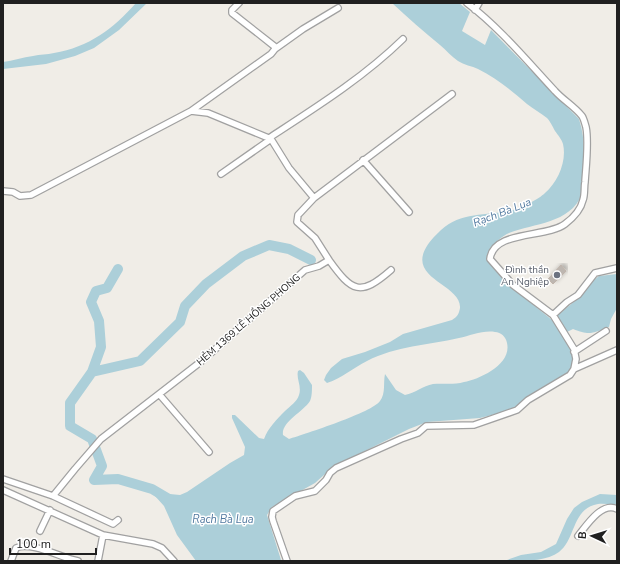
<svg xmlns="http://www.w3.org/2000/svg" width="620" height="564" font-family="'Nunito Sans',sans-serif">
<defs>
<filter id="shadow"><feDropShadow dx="2.5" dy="-2.5" stdDeviation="2" flood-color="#0004"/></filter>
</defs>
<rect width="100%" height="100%" fill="#f0ede7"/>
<!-- water -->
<path fill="#accfd9" d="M136 3H147L119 30 94 48 75 56 46 64 3 69V62C13 61 23 57 33 56 40 54 47 55 54 53 89 47 113 29 136 3Z
M392 3H459L470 12 462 31 485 45 491 30 579 119C587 143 583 169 582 194 570 224 534 223 509 233 502 236 495 243 490 248L488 261 510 286 552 320 582 295 594 280 599 276 617 274V308L611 319 609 327C593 333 590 336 573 329L563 334 573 350 575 361 569 375 515 409 480 418 427 422 409 429 333 467 315 483 272 507 267 515 281 560 196 561 177 535 164 506 155 496 156 494 159 493 180 495 187 492 230 463 244 455 245 447 232 418V415H235L259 438 264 439C268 428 277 419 285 411 290 406 297 402 299 395 302 386 296 379 298 371L300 370 304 373 312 385C312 390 312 397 310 401 303 412 281 422 283 435L289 439C305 434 373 412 380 401 386 393 383 383 385 374L396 390 405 395C415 393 423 386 433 384 443 383 454 385 464 382 480 379 512 364 507 343 506 337 501 332 495 332 483 330 470 336 459 338 428 345 396 346 367 361 353 368 342 378 327 383L324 380 326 375 331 368 342 359 365 352 390 342 403 334 452 320C457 317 459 314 460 308 462 281 389 278 441 230 461 211 489 216 513 210 521 208 539 199 545 193 558 182 567 161 563 144 562 140 558 135 555 131 553 127 550 121 547 118 541 113 533 109 527 104 512 91 496 78 478 69 472 66 464 65 458 61 452 57 446 50 440 45 424 32 408 18 392 3Z
M600 494 617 495V504C611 505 604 503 598 504 572 508 576 539 559 552 546 562 520 561 504 561L521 555 541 552 556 544 567 519 574 508 582 502Z"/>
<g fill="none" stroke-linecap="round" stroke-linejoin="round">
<!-- river -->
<path stroke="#accfd9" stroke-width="10" d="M118 269 107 288 96 291 91 302 99 321 101 347 92 372 70 403V426L92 439 102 466 94 480 118 479 152 489 169 499
M92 372 140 361 180 322 185 306 206 284 243 256 269 245 289 249 311 260"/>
</g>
<!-- building -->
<path fill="#bdb6b0" stroke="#c0b4ab" filter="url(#shadow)" d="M561 265 566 271 553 284 548 279Z"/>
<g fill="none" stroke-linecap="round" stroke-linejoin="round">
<defs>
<path id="minor" d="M475 10 479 3
M275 49 303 29 338 8
M191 111 271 54 275 49 274 46 232 13V10L239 3
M269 138C315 108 363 78 403 39
M363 160 409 212
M221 174 271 139
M3 191 13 192 20 196 31 195 191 111 208 113 271 139 289 168 314 198 298 215 297 222 315 238 329 260 319 266 305 270 203 360 101 439 75 469 53 496 3 479
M314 198 452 94
M329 260C352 292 360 297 391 270
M553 315 567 302 578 295 595 273 617 268
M574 352 606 331
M574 369 617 350
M159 394 209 452
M3 490 103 535
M53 496 113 524 118 520
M40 531 50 510
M578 536C586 526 602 501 617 509
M11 561 16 548C31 541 62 558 78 561
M98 561 103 535 153 544 162 548 174 561
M287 561 273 521 272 517 273 511 295 496 315 491 326 480 330 473 336 468 401 439 418 433 426 426 474 425 517 410 528 400 570 375 574 369 576 359 574 349 553 315 513 285 490 259C493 230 547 238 565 224 573 218 581 209 583 200 585 195 584 187 585 182 586 166 589 142 586 127 585 124 584 119 582 116 574 106 563 100 555 91 527 61 500 28 467 3"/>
</defs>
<!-- minor casing -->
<use href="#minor" stroke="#a1a1a1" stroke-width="8"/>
<!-- minor -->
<use href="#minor" stroke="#fff" stroke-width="5.5"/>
</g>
<!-- markers -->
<circle fill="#6b7280" stroke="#fff" stroke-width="1.5" cx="557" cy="275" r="4"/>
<g text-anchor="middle" stroke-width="3" stroke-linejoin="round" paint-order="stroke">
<!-- worship labels -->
<g font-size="10" fill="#5b616d" stroke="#fff" text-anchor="end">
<text x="549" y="273">Đình thần<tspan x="549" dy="12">An Nghiệp</tspan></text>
</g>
<!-- street labels -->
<g font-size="10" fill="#202020" stroke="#fff">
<text transform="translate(248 319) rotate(-41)" y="4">HẺM 1369 LÊ HỒNG PHONG</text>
</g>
<!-- water labels -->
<g font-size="11" font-style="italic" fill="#5179a0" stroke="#fff">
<text transform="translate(502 212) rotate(-21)" y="4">Rạch Bà Lụa</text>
<text x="223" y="523">Rạch Bà Lụa</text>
</g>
</g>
<!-- border -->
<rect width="620" height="564" fill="none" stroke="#202020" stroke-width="8"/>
<!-- north arrow -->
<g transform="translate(592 536) rotate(274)" stroke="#ffffff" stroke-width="3" paint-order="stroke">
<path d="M0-3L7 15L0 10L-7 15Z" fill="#202020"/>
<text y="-6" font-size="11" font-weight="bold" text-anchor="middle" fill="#202020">B</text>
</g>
<!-- scale -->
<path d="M10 548v6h86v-6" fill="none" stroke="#202020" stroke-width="2"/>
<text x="16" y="548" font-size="12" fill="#202020" stroke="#ffffff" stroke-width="3" paint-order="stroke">100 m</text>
</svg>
